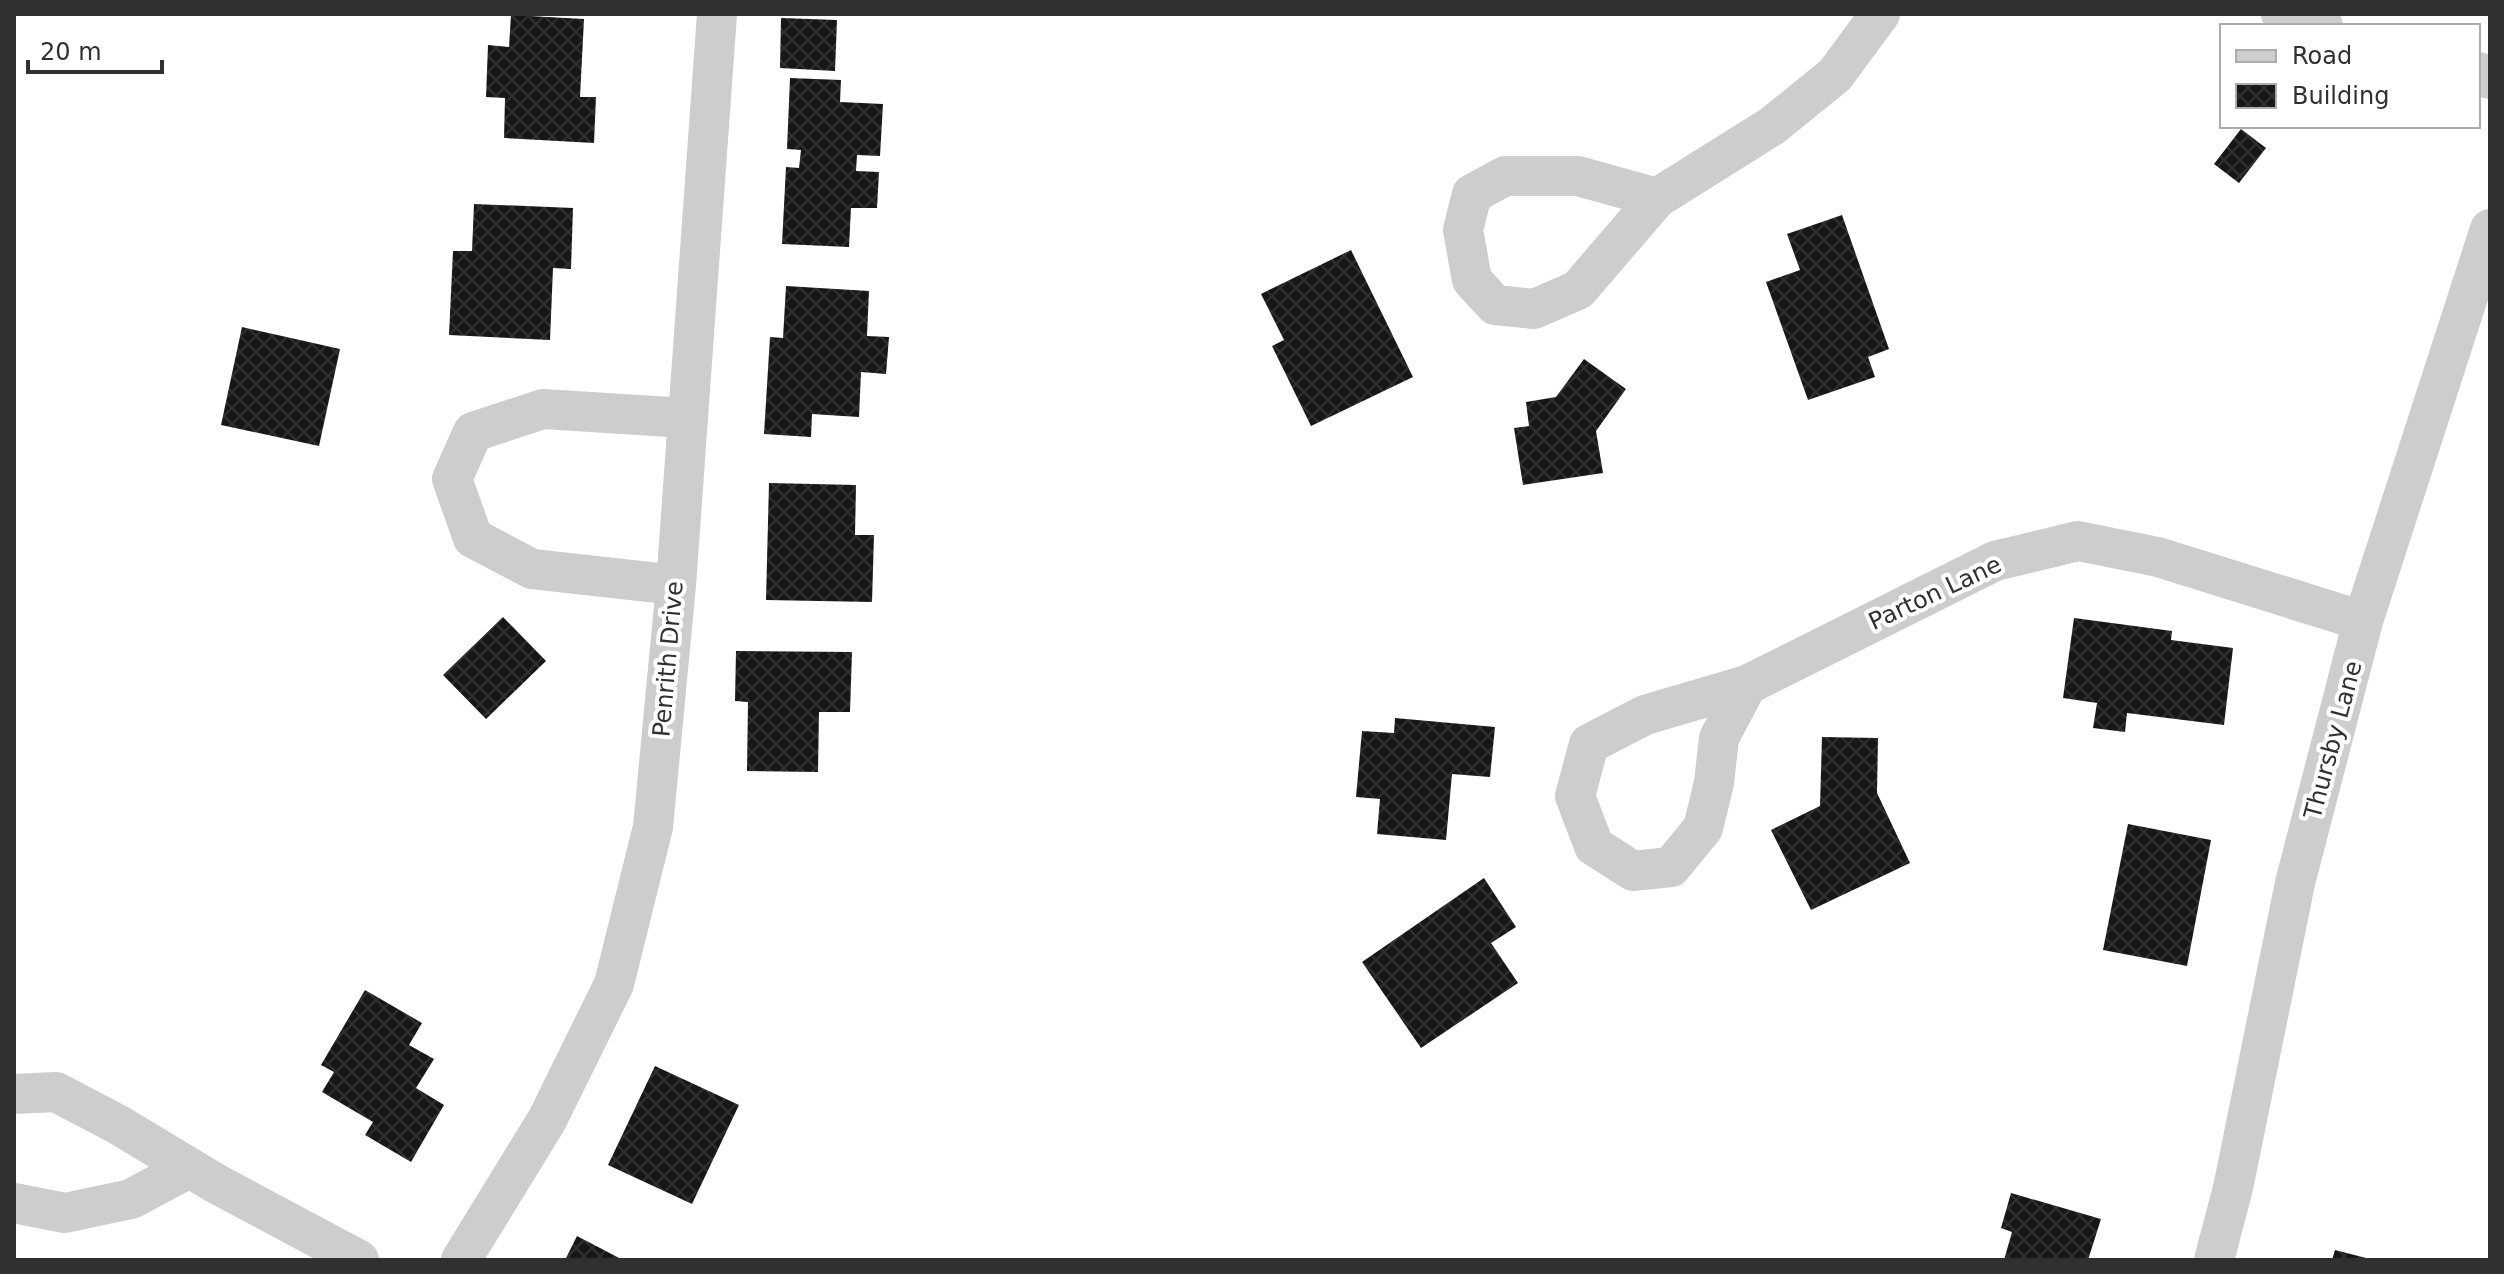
<svg xmlns="http://www.w3.org/2000/svg" width="2504" height="1274" font-family="'DejaVu Sans',sans-serif">
<defs>
<pattern id="building-cross-hatch" width="8" height="8" patternUnits="userSpaceOnUse" patternTransform="scale(2)"><rect width="8" height="8" fill="#171717"/><path d="M0 0l8 8M0 8l8-8" fill="none" stroke="#303030"/></pattern>
</defs>
<rect width="100%" height="100%" fill="#fff"/>
<!-- building -->
<path fill="url(#building-cross-hatch)" d="M511 15 584 19 580 97H596L594 143 504 138 505 98 486 97 488 45 509 47Z
M781 18 837 20 835 71 780 68Z
M790 78 841 80 840 102 883 104 880 156 857 155 856 171 879 172 877 208H851L849 247 782 244 786 167 799 168 801 150 787 149Z
M2241 129 2266 148 2239 183 2214 164Z
M474 204 573 208 571 269 553 268 550 340 449 335 453 251H472Z
M1842 215 1889 349 1868 357 1875 377 1808 400 1766 282 1800 270 1787 234Z
M1351 250 1413 377 1311 426 1272 346 1284 340 1261 294Z
M786 286 869 291 867 336 889 337 886 374 861 372 859 417 812 414 811 437 764 434 770 337 783 338Z
M242 327 340 349 319 446 221 425Z
M1584 359 1626 389 1596 431 1603 473 1523 485 1514 428 1529 426 1526 402 1556 397Z
M769 483 856 485 855 535H874L872 602 766 600Z
M503 617 546 661 486 719 443 675Z
M2074 618 2172 631 2171 640 2233 648 2224 725 2127 713 2125 732 2093 728 2097 703 2063 698Z
M736 651 852 652 850 712H819L818 772 747 771 748 702 735 701Z
M1395 718 1495 727 1490 777 1452 774 1446 840 1377 834 1380 799 1356 797 1362 731 1394 733Z
M1822 737 1878 738 1877 793 1910 863 1811 910 1771 830 1820 806Z
M2128 824 2211 840 2187 966 2103 950Z
M1484 878 1516 927 1491 943 1518 983 1421 1048 1362 962Z
M365 990 422 1023 409 1045 434 1059 416 1088 444 1105 411 1162 365 1135 373 1122 322 1092 334 1072 321 1065Z
M655 1066 739 1105 692 1204 608 1165Z
M2011 1193 2101 1219 2088 1260H2004L2012 1232 2001 1228Z
M577 1236 623 1260H565Z
M2335 1250 2370 1259V1260H2332Z"/>
<g fill="none" stroke-linecap="round" stroke-linejoin="round">
<!-- minor -->
<path stroke="#cdcdcd" stroke-width="40" d="M1657 198 1578 176H1505L1472 194 1463 230 1472 280 1495 305 1534 309 1578 290 1657 198 1772 126 1835 75 1880 14
M676 585 532 569 473 538 452 479 473 432 543 409 686 418
M1747 685 1719 738 1714 783 1703 828 1671 867 1633 871 1594 846 1575 796 1589 744 1645 715 1747 685 1995 561 2078 541 2158 557 2363 621
M14 1094 56 1092 117 1124 215 1183 359 1260
M14 1203 65 1213 131 1199 189 1168
M461 1260 547 1120 614 984 653 827 676 585 717 14
M2214 1260 2233 1188 2295 883 2363 621 2490 229"/>
<!-- tertiary -->
<path stroke="#cdcdcd" stroke-width="44" d="M2283 14 2321 26
M2478 74 2490 77"/>
</g>
<g text-anchor="middle" stroke-width="8" stroke-linejoin="round" paint-order="stroke">
<!-- street labels -->
<g font-size="24" fill="#303030" stroke="#fff">
<text transform="translate(1935 593) rotate(-25)" y="8">Parton Lane</text>
<text transform="translate(668 659) rotate(-85)" y="8">Penrith Drive</text>
<text transform="translate(2333 740) rotate(-75)" y="8">Thursby Lane</text>
</g>
</g>
<!-- border -->
<rect width="2504" height="1274" fill="none" stroke="#303030" stroke-width="32"/>
<!-- legend -->
<rect x="2220" y="24" width="260" height="104" fill="#ffffff" stroke="#acacac" stroke-width="2"/>
<rect x="2236" y="50" width="40" height="12" fill="#cdcdcd" stroke="#acacac" stroke-width="2"/>
<text x="2292" y="64" font-size="24" fill="#303030">Road</text>
<rect x="2236" y="84" width="40" height="24" fill="url(#building-cross-hatch)" stroke="#acacac" stroke-width="2"/>
<text x="2292" y="104" font-size="24" fill="#303030">Building</text>
<!-- scale -->
<path d="M28 60v12h134v-12" fill="none" stroke="#303030" stroke-width="4"/>
<text x="40" y="60" font-size="24" fill="#303030" stroke="#ffffff" stroke-width="6" paint-order="stroke">20 m</text>
</svg>
